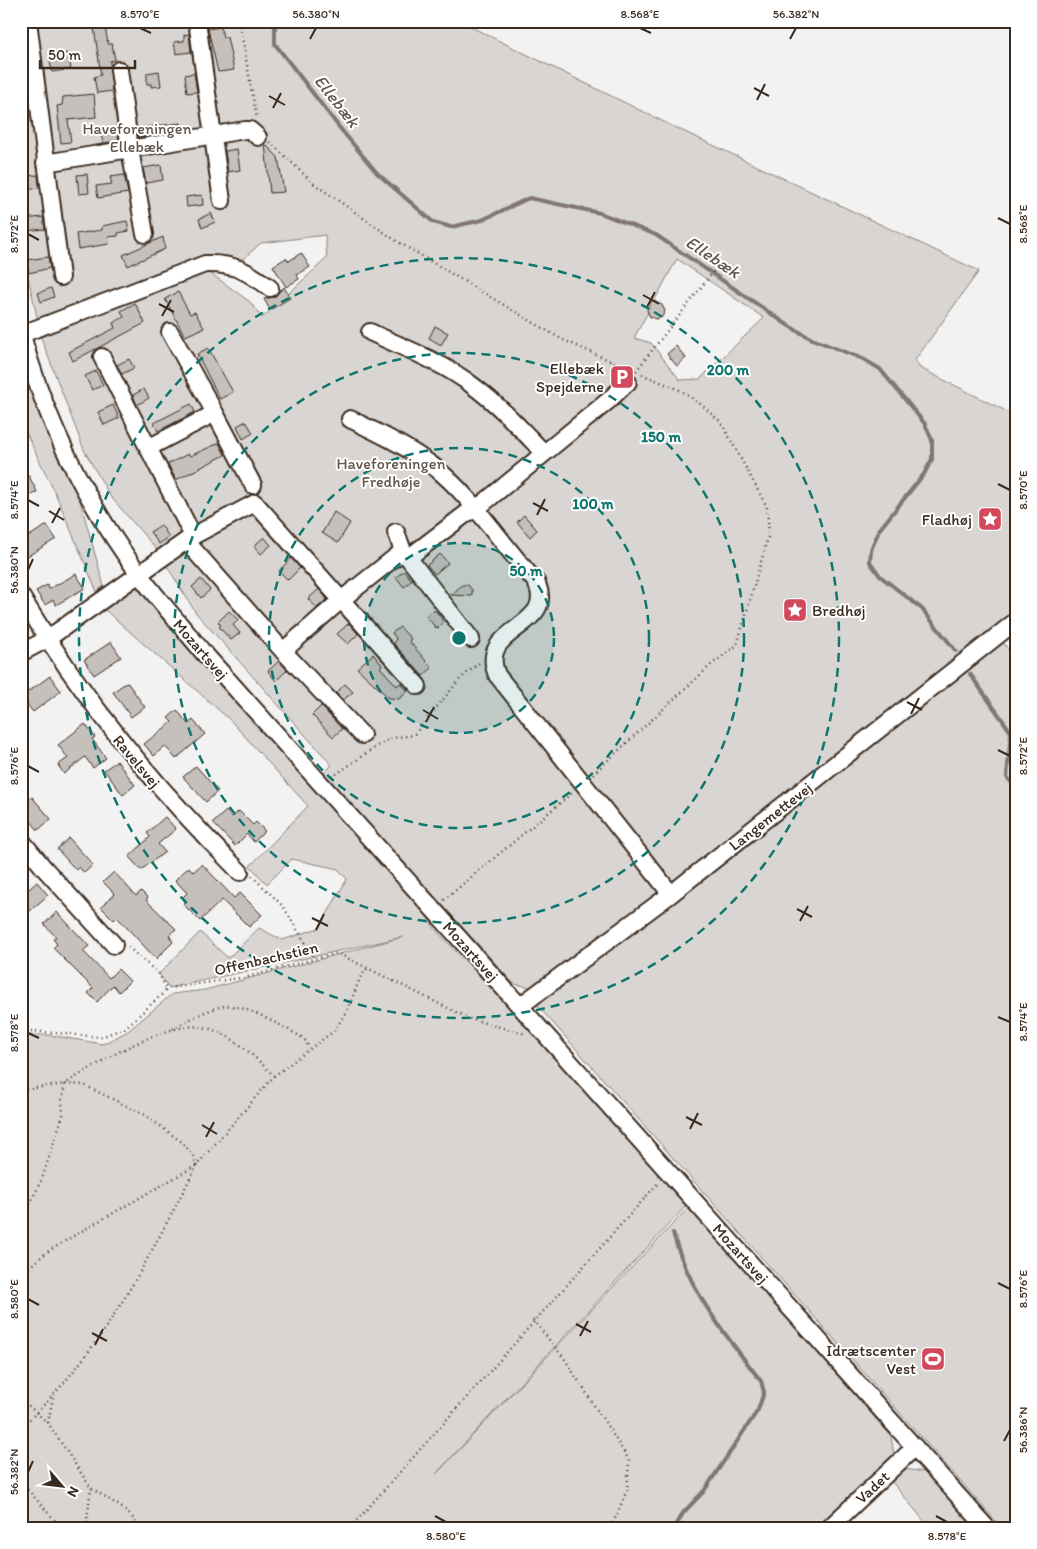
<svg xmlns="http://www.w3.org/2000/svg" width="1037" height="1549" font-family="Itim,sans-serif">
<rect width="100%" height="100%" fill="#f3f2f2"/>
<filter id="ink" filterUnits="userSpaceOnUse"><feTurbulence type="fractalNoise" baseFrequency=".02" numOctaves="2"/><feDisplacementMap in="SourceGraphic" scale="10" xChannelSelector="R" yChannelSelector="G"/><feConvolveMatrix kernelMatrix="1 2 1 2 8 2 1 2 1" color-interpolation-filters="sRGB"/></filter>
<g filter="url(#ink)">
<!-- green -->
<path fill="#d8d5d2" stroke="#8a8078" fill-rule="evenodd" d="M21 21H459L664 122 979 271 915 360 920 368 1016 416V614L535 988 514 984 323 774 332 765 196 613 157 550 110 496 84 450 40 335 206 270 250 302 262 318 327 258 325 235 261 243 243 259 221 257 38 321 21 246ZM677 259 764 318 700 379 680 380 651 343 634 338Z
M21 369 77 490 104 586 97 592 56 495 21 422Z
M137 584 417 901 435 929 561 1063 687 1205 436 1474 689 1207 891 1436 894 1456 819 1528H21V1035H49L103 1044 128 1031 172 994 205 990 403 937 169 988 159 974 200 932 228 958 259 928 282 940 319 928 347 879 338 869 292 859 267 884 250 866 308 806 230 720 104 609Z
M1002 642 1016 658V1528H1002L537 1005Z
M904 1469 925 1472 974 1528H930L892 1482Z"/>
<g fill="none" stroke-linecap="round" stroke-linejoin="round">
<!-- stream -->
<path stroke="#827770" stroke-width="4" d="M275 21V44L339 127 377 173 433 222 451 227 482 220 529 198 600 213 656 235 789 326 812 339 863 359 880 369 925 424 932 440V459L924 474 879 530 871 550 870 562 880 576 922 609 956 651
M970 674 1011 732 1007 777 1016 788
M673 1233C690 1293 724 1333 761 1381L764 1392 758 1410 704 1491 683 1513 675 1528"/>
</g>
<!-- building -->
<path fill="#c6c0bd" stroke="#3b2a1e" d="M93 21H104L108 44H112L115 60 110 61 112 91 97 93 94 77 101 75Z
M221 27 223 38 227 37 234 70 218 72 208 29Z
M189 34 191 52 176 54 174 42 184 41V35Z
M68 53 71 69 52 72 49 56Z
M159 71 161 86 151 87V84H147V73Z
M194 73 197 92 187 93 185 75Z
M94 94 96 117 68 120 71 142 61 143 57 106 62 105 63 97Z
M181 123 182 130 138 137 137 128Z
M117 131 119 141 103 143 101 134Z
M265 144 278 157 284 192 270 193Z
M237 149 240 170 228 172 225 151Z
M161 165 163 180 146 183 143 168Z
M87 174 89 193 79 194 77 175Z
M38 175 39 188 27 190 25 176Z
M124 175 128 193 98 198 96 186 112 184 110 177Z
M202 195 203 205 187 207 186 197Z
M211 213 215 222 202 228 199 219Z
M43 217 45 229 24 231 23 219Z
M127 221 129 231 118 233V236L108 237 109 244 78 249 76 234 102 230V226Z
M163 237 165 249 128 266 123 255Z
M301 253 310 267 297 275 299 279 286 287 273 266 286 258 289 261Z
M48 257 50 268 29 273 27 260Z
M284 287 290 298 270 310 264 299 274 297Z
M51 288 54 297 41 302 38 293Z
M178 292 190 314 195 312 204 328 185 336 165 299Z
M652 300 662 305 665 311 662 317 656 319 650 317 647 310Z
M135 303 145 323 73 361 69 352 115 328 113 323 124 317 121 311Z
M435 326 448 333 441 345 429 338Z
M676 346 686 358 677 366 667 354Z
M208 348 233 392 220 399 197 354Z
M129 359 134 368 122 374 117 365Z
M96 371 103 385 92 390 85 376Z
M144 389 149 398 137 405 133 395Z
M191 404 195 412 158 431 154 423Z
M113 405 119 418 104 425 98 412Z
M246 421 253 433 243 439 237 426Z
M219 443 225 455 176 480 168 464 188 454 190 456Z
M29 476 37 492 21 500V479Z
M334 512 350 523 338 543 322 533Z
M524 515 537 530 530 537 517 522Z
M47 525 56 539 26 557 21 549V541Z
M161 525 169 537 159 544 150 532Z
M264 537 271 545 261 554 254 546Z
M440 554 448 563 435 574 427 565Z
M291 558 300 568 288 580 279 571Z
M404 571 412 580 404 587 396 577Z
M76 574 85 588 56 605 53 600 45 605 36 591 47 585 49 589Z
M201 579 210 590 201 598 192 587Z
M462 585H468L472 590V596L451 595Z
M319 589 327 599 317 608 308 599Z
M229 611 238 620 233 625 240 633 231 640 219 627 221 625 218 622Z
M432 611H436L444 622 437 629 426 616Z
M349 623 358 634 348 644 337 634Z
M400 627 411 639 409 641 432 668 423 676 394 644 396 638 392 633Z
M111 642 121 657 94 675 84 660Z
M373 654 382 665 380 667 397 686 400 683 408 691 399 699 389 698 357 668Z
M279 661 287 670 276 681 268 671Z
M50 676 61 691 33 712 21 697Z
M127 682 145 707 131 717 113 692Z
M345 684 353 692 343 700 336 693Z
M321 706 342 729 333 737 312 715Z
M177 710 188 724 193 720 205 734 176 759 165 746 154 756 144 744 172 722 168 718Z
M85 724 95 737 92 739 106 758 93 768 85 757 64 774 58 765 68 758 58 745Z
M117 761 135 785 123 795 104 770Z
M196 766 218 791 206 802 183 777Z
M32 797 51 819 38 830 21 809V806Z
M226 811 232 817 239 811 253 825 256 822 265 831 254 842 247 834 235 846 213 823Z
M165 817 176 829 158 844 165 852 141 870 129 857 150 837 147 833Z
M69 838 93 865 84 873 79 867 76 870 57 849Z
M202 864 234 898 240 893 262 915 249 927 222 900 200 921 183 904 186 901 183 897 187 893 175 880 189 867 193 872Z
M114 872 136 896 141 891 148 898 146 900 176 929 169 935 173 942 156 959 117 917 114 920 101 907 115 894 103 882Z
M37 882 48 895 21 919V896Z
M57 912 89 946 83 951 109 978 118 969 130 981 119 992 113 985 97 1002 88 993 93 988 53 948 57 944 53 939 56 937 44 924Z"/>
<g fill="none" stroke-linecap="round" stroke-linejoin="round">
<defs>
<path id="minor" d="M28 21 61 277
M197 21 222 201
M119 70 130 149 145 234
M45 163 245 130H250L258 137
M21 332C45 419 85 501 139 574 158 600 181 625 202 651L987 1528
M170 332 215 413
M370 332C404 348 442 362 472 385 499 405 521 429 544 453
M22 334 205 264C234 263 247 271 270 288
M102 357 193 536
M350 419C378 433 407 446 433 466 471 495 503 546 536 582 559 629 476 626 497 675L671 894
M148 448 215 413 253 485
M396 532 403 551
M186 541 283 651 341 600 403 551 471 639
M408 558 467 513 475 510 608 401 628 382
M21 596C83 700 155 787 240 872
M283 651 362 735
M21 653 47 639 193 536 255 503 418 686
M21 840 44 868 114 945
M520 1006 671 894 1016 621
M829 1528 915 1447"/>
</defs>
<!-- minor casing -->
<use href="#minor" stroke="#3b2a1e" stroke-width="20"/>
<!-- path -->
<path stroke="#3b2a1e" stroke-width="2.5" stroke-dasharray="1 4" stroke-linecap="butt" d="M239 21 257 119
M270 142 313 183 395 240 561 339 627 368
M636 371 717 267
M593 774 711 665 737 645 769 534 767 507 721 422 703 406 682 391 639 373
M332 777 377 746 392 738 414 735 460 679 479 663
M252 876 283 906 314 958
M444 900 572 793
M128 947 159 974 167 990
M173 1029C188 1020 206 1010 224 1006 243 1003 283 1027 300 1036L307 1042 308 1049
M21 1030 101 1037 125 1028 169 988 247 977 337 953 470 1019 526 1034
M21 1090 65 1084 84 1085 145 1115 182 1142 192 1154 197 1165C148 1259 101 1355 21 1427
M21 1222 42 1179 63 1115 62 1100 65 1084C96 1064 165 1021 202 1027 231 1032 254 1056 274 1076
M21 1274 47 1252 75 1235 197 1165 274 1076 334 1031 347 1011 361 976 367 969
M533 1320 564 1358 629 1460 627 1490 611 1528
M21 1399 48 1423 91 1488 121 1507 132 1517 139 1528
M48 1423 53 1398
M21 1482 59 1525 66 1528
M86 1528 91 1488
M350 1528 659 1182"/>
<!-- minor -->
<use href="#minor" stroke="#fff" stroke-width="16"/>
</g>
</g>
<!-- ticks -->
<path fill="none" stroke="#3b2a1e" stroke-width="2" d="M140 28 151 33M640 28 651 33M310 39 316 28M790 39 796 28M754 88 769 96M269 96 285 105M757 100 765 84M273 108 281 93M998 218 1010 224M28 234 39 240M643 295 659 304M159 304 174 312M647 307 655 292M162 316 171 300M998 484 1010 490M28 500 39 506M533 503 548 511M49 511 64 520M537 515 545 499M52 523 60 508M28 570 33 559M907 702 922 710M423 710 438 719M911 714 919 698M426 722 434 707M998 750 1010 756M28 766 39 772M797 909 812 917M312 918 328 926M800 921 808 906M316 930 324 914M998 1017 1010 1022M28 1033 39 1038M686 1117 702 1125M202 1125 217 1134M690 1129 698 1113M206 1137 214 1122M998 1283 1010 1289M28 1299 39 1305M576 1324 591 1332M92 1333 107 1341M580 1336 588 1321M95 1345 103 1329M1004 1441 1010 1430M28 1472 33 1461M435 1516 446 1522M936 1516 947 1522"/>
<!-- distance rings -->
<circle cx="459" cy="638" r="95" fill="#0f766e" fill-opacity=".12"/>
<g fill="none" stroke="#0f766e" stroke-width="2.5" stroke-dasharray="9 6">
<circle cx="459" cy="638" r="95"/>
<circle cx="459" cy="638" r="190"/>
<circle cx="459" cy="638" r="285"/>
<circle cx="459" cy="638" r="380"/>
</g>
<!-- icons -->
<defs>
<symbol id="parking-square" viewBox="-11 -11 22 22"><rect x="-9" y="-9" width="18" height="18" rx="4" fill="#d1495b" stroke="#fff"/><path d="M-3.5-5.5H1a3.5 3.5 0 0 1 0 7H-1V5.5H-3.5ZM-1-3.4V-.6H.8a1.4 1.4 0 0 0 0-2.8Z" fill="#fff"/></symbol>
<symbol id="sight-square" viewBox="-11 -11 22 22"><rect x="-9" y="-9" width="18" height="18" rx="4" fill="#d1495b" stroke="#fff"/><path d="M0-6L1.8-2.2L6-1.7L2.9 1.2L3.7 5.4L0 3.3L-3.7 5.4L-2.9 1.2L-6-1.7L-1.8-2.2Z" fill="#fff"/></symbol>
<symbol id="stadium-square" viewBox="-11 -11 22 22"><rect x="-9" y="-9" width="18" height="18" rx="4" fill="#d1495b" stroke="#fff"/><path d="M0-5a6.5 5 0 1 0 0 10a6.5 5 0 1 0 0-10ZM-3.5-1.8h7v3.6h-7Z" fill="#fff"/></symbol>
</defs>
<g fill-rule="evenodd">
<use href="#parking-square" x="608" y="363" width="28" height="28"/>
<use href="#sight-square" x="976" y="505" width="28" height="28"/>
<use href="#sight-square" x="781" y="596" width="28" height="28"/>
<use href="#stadium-square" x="919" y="1345" width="28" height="28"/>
</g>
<g text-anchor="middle" stroke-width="4" stroke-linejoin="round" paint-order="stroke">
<!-- park labels -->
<g font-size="16" fill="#62554b" stroke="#fff">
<text x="137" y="134">Haveforeningen<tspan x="137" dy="18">Ellebæk</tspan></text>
<text x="391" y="469">Haveforeningen<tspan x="391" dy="18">Fredhøje</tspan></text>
</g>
<!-- poi labels -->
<g font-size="16" fill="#3b2a1e" stroke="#fff" text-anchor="end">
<text x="604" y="374">Ellebæk<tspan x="604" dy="18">Spejderne</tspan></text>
<text x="972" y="525">Fladhøj</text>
<text x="812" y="616" text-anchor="start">Bredhøj</text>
<text x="916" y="1356">Idrætscenter<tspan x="916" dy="18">Vest</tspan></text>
</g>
<!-- street labels -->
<g font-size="16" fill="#3b2a1e" stroke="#fff">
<text transform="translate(201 649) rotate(49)" y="6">Mozartsvej</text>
<text transform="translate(137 761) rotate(50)" y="6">Ravelsvej</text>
<text transform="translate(770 816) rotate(-38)" y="6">Langemettevej</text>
<text transform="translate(471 951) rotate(48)" y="6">Mozartsvej</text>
<text transform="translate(266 958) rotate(-13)" y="6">Offenbachstien</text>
<text transform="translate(741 1253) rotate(48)" y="6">Mozartsvej</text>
<text transform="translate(872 1487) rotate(-43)" y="6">Vadet</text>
</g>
<!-- water labels -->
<g font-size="18" font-style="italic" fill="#65574e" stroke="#fff">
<text transform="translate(337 101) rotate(52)" y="6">Ellebæk</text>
<text transform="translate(713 257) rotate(34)" y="6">Ellebæk</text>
</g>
</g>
<circle cx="459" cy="638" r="8" fill="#0f766e" stroke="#fff" stroke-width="2.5"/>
<g font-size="15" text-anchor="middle" font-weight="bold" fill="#0f766e" stroke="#fff" stroke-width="4" stroke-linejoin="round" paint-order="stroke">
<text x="728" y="375">200 m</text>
<text x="661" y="442">150 m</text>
<text x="593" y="509">100 m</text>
<text x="526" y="576">50 m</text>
</g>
<!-- margin -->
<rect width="1037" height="1549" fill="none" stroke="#fff" stroke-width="55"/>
<!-- north arrow -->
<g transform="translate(62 1486) rotate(118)" stroke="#ffffff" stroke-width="4" paint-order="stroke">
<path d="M0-4L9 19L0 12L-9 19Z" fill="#3b2a1e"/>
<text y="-8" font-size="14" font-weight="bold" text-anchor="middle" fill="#3b2a1e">N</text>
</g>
<!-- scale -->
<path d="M40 60v8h95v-8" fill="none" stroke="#3b2a1e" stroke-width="2.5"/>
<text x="48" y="60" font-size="15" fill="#3b2a1e" stroke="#ffffff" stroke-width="4" paint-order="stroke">50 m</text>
<rect x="28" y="28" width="982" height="1494" fill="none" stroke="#3b2a1e" stroke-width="2"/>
<g font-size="12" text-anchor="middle" fill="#3b2a1e">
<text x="140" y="18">8.570°E</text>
<text x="316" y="18">56.380°N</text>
<text x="640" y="18">8.568°E</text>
<text x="796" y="18">56.382°N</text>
<text transform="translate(1023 224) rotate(-90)" y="4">8.568°E</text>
<text transform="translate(14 234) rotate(-90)" y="4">8.572°E</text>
<text transform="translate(1023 490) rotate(-90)" y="4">8.570°E</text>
<text transform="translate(14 500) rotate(-90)" y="4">8.574°E</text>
<text transform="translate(14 570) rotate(-90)" y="4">56.380°N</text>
<text transform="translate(1023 756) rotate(-90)" y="4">8.572°E</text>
<text transform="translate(14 766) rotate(-90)" y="4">8.576°E</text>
<text transform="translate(1023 1022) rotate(-90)" y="4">8.574°E</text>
<text transform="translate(14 1033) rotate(-90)" y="4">8.578°E</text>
<text transform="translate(1023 1289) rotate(-90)" y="4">8.576°E</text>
<text transform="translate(14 1299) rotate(-90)" y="4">8.580°E</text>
<text transform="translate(1023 1430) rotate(-90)" y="4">56.386°N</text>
<text transform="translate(14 1472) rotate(-90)" y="4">56.382°N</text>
<text x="446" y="1540">8.580°E</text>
<text x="947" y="1540">8.578°E</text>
</g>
</svg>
